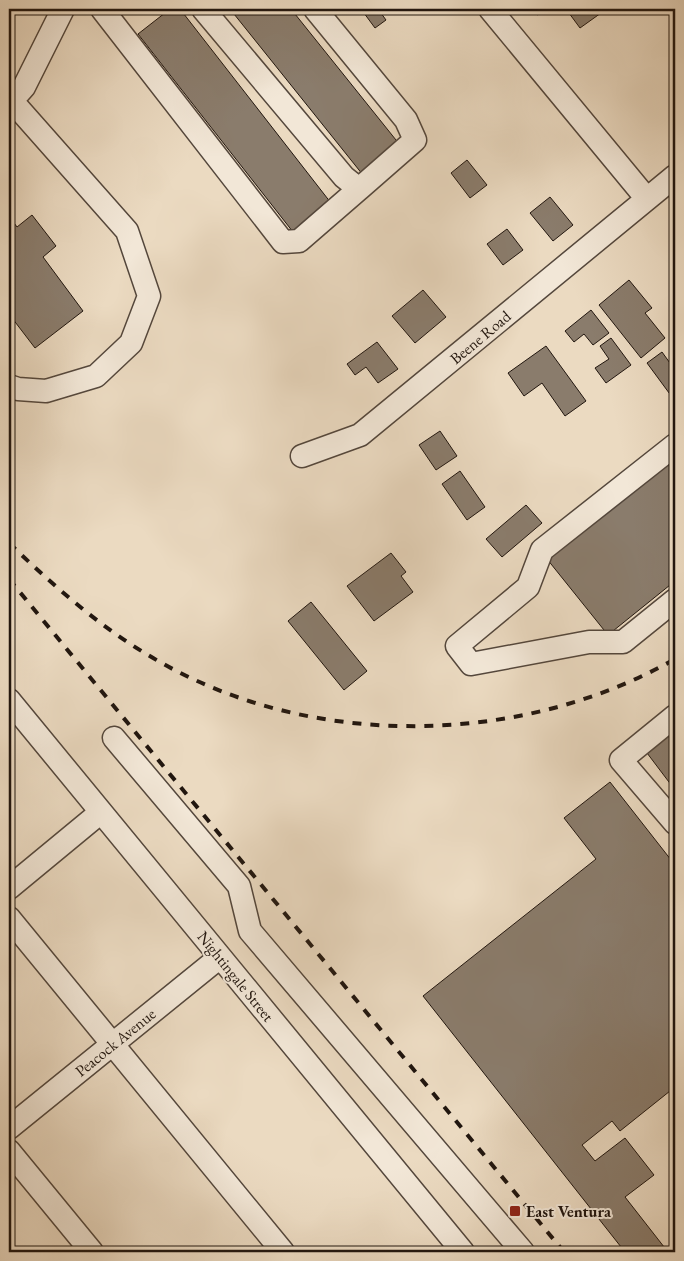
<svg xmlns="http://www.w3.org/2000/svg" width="684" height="1261" font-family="'EB Garamond',serif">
<rect width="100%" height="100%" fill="#ebdac1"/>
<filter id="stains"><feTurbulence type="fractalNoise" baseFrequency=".004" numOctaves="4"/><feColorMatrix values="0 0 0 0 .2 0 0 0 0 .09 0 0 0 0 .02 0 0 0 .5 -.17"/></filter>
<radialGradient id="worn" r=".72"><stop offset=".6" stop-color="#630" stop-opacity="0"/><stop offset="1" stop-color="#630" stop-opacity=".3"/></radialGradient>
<!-- building -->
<path fill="#8a7c6c" stroke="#21160f" d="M170 9H180L331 203 293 232 138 34Z
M230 9H291L400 145 363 175Z
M361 9H378L386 20 375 28Z
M532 9H546L537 15Z
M566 9H598L601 13 580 28Z
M467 160 487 185 470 198 451 173Z
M550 197 573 225 553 241 530 213Z
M32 215 56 246 43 257 83 311 35 348 9 314V216L17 227Z
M507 229 523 250 503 265 487 244Z
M629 280 652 308 645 313 665 338 641 358 599 305Z
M423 290 446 317 415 343 392 316Z
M591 310 609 333 593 345 584 334 574 342 565 331Z
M611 338 631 365 606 383 595 368 609 359 600 346Z
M377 342 398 369 378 383 366 367 355 375 347 364Z
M546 346 586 401 565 416 542 383 524 396 508 373Z
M662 352 675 370V401L647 363Z
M440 431 457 456 436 470 419 445Z
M675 457V581L608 635 547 559Z
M460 471 485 507 467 520 442 484Z
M526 505 542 523 502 557 486 539Z
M391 553 406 572 401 576 413 592 374 621 347 586Z
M311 602 367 671 344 690 288 621Z
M675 725V790L644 749Z
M610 782 675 865V1087L620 1131 612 1121 582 1145 595 1161 625 1138 654 1175 625 1197 668 1252H625L423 996 596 859 564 818Z"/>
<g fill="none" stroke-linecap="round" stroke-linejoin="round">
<defs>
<path id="minor" d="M102 9 283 242 299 241 359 189
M203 9 344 177 359 189 415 140 406 120 315 9
M490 9 647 199
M9 104 24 87 63 9
M9 386 18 389 46 391 96 376 131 343 149 296 127 231 12 101
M675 445 542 550 528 587 457 646 471 664 589 642H623L675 600
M302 456 360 435 675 176
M9 700 463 1252
M675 716 621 760 675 823
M114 738 239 886 250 931 523 1252
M9 888 101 812
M9 918 283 1252
M9 1128 220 957
M9 1151 92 1252"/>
</defs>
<!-- minor casing -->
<use href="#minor" stroke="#54473c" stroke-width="25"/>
<!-- minor -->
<use href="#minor" stroke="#f2e7d7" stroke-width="22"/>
<!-- rail -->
<path stroke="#21160f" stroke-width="4" stroke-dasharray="9 9" stroke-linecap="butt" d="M9 543C56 588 103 630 160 662 314 750 522 746 675 659
M9 579 564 1252"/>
</g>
<!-- markers -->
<rect fill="#8f2418" stroke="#f2e7d7" stroke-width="2" x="509" y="1205" width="12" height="12" rx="2.5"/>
<g text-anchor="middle" stroke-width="4" stroke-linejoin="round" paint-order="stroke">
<!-- street labels -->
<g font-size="16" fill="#21160f" stroke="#f2e7d7">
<text transform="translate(480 337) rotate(-40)" y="6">Beene Road</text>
<text transform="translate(236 976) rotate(51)" y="6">Nightingale Street</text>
<text transform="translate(115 1042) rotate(-39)" y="6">Peacock Avenue</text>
</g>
<!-- poi labels -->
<g font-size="16" font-weight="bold" fill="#21160f" stroke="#f2e7d7" text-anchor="start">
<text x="526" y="1217">East Ventura</text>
</g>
</g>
<!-- margin -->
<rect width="684" height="1261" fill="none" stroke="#ebdac1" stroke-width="30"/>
<rect x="10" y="10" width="664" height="1241" fill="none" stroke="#21160f" stroke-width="2.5"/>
<rect x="15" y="15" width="654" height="1231" fill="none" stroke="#21160f"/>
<rect width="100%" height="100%" filter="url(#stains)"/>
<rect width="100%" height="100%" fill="url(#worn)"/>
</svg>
